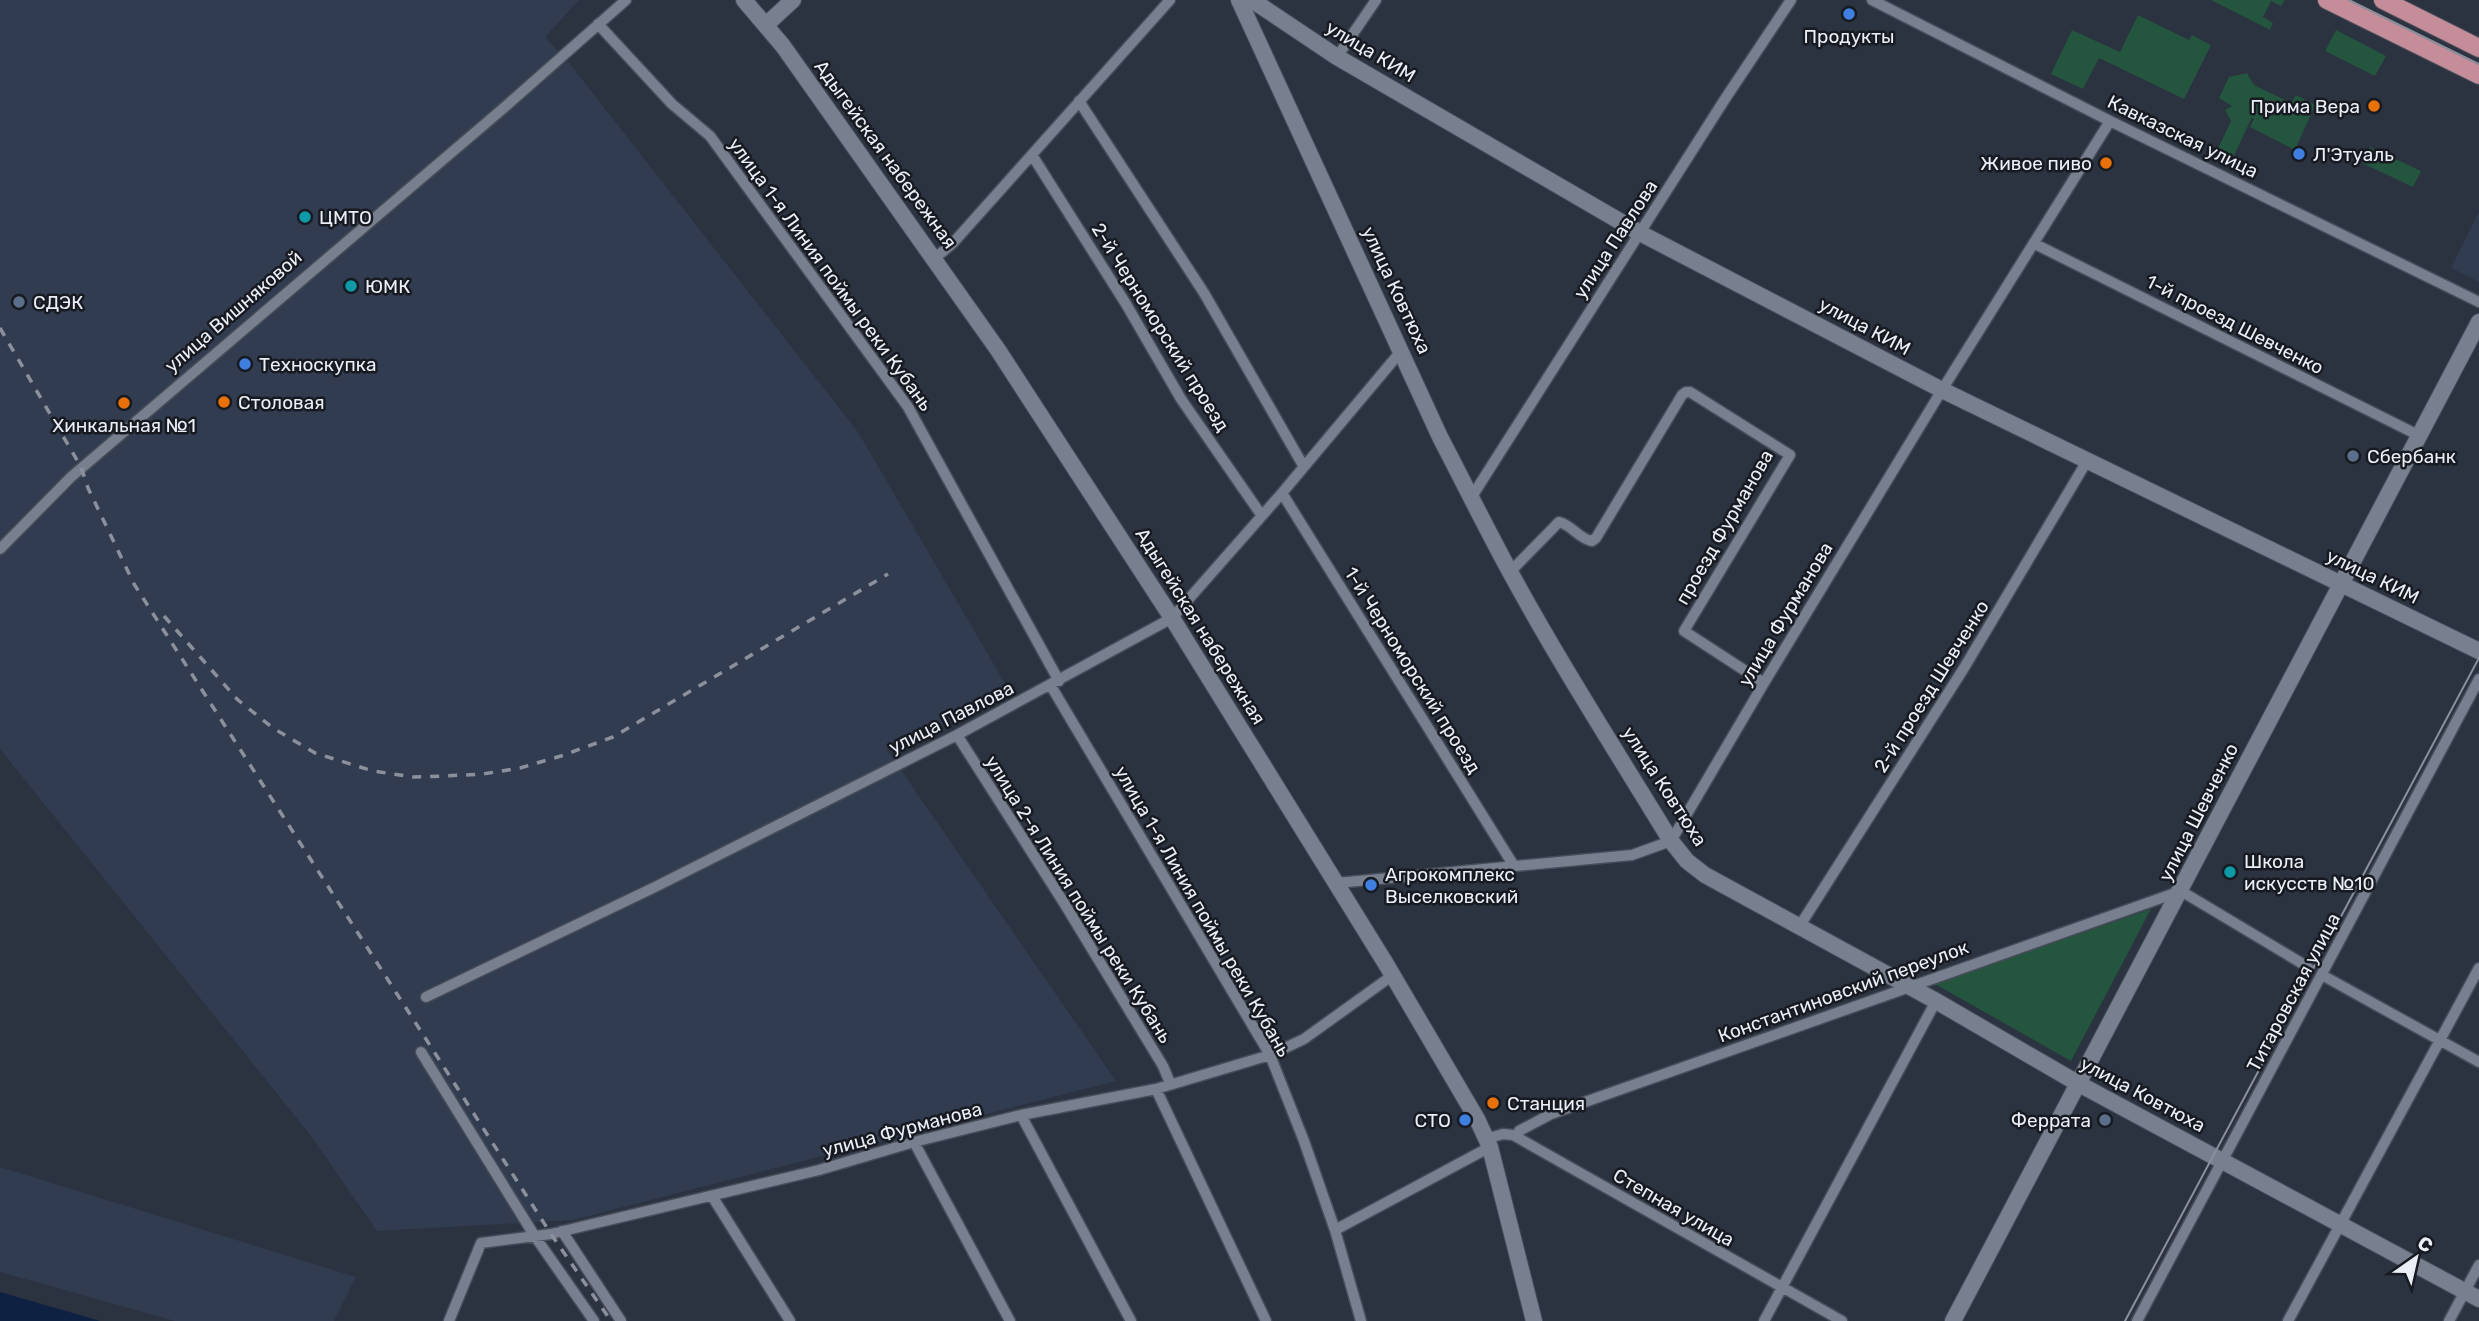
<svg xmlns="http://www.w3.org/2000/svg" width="2479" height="1321" font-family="Rubik,sans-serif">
<rect width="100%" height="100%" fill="#2b3240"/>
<!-- built -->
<path fill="#323c50" d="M0 0H579L545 37 570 64 858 432 1010 692 887 750 1116 1081 573 1220 377 1231 311 1136 0 749Z
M2479 212V282L2451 268Z
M0 1167 356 1277 334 1321H175L0 1272Z"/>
<!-- green -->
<path fill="#24553e" d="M2211 0H2285L2281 6 2271 1 2263 17 2273 23 2270 30Z
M2138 15 2189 40 2192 35 2211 45 2184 99 2099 58 2083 89 2051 74 2072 30 2120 52Z
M2336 30 2386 56 2375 76 2325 51Z
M2247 73 2254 85 2291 103 2296 95 2315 105 2295 150 2250 127 2254 119 2252 117 2231 162 2215 155 2231 121 2225 110 2232 106 2219 98 2229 77Z
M2370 147 2421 171 2413 187 2362 163Z
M2151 909 2071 1061 1935 984Z"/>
<!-- water -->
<path fill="#0f2143" d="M0 1292 97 1320 100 1321H0Z"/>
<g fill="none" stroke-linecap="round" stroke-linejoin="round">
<defs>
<path id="street" d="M1872 0 2110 121 2479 302
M598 24 672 104 710 136 908 407 1059 681
M1337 57 1376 0
M1079 101 1204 293 1304 467
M1032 155 1126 304 1181 399 1262 516
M2035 244 2420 436
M935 258 953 243 1170 0
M1282 493 1514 866
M1471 498 1725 99 1791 0
M0 549 71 477 506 106 626 0
M1510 572 1559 522C1572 525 1579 539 1592 541L1596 538 1682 395 1686 392H1690L1790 455 1684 631 1764 683
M1051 686 1270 1055 1304 1141 1335 1230 1361 1321
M957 735 1064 903 1163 1066 1170 1083
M1337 883 1632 855 1671 841 1764 683 1942 390 2110 121
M1799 927 1964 668 2087 461
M2322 975 2479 1062
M426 997 655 887 957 735 1172 618 1282 493 1402 350
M421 1052 534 1235 594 1321
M1156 1089 1266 1321
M1021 1115 1131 1321
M1519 1131 1551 1114 2181 891 2308 967
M1486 1139 1503 1134 1513 1135 1842 1321
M914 1142 1010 1321
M712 1196 790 1321
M1335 1230 1490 1147
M562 1231 621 1321
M449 1321 481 1243 551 1234 584 1226 819 1170 914 1142 1021 1115 1156 1089 1270 1055 1304 1039 1393 975
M1764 1321 1936 1001
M2137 1321 2479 679
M2288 1321 2479 968
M2449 1321 2479 1265"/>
<path id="secondary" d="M744 0 783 46 998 350 1172 618 1386 964 1477 1119 1490 1147 1534 1321
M1239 0 1440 437C1463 481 1485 526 1509 570 1559 662 1616 751 1671 841L1687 861 1705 875 1936 1001 2079 1084 2479 1299
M1252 0 1337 57 1640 233 1942 390 2479 651
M766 25 793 0
M1953 1321 2479 322"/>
<path id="primary" d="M2327 0 2479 75
M2383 0 2479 48"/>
</defs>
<!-- street casing -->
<use href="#street" stroke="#474d58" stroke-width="13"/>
<!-- secondary casing -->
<use href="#secondary" stroke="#474d58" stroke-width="18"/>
<!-- primary casing -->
<use href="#primary" stroke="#474d58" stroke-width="20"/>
<!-- street -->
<use href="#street" stroke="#788090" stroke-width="10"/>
<!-- secondary -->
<use href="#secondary" stroke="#788090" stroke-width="16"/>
<!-- primary -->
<use href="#primary" stroke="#c48d99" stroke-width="18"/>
<!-- tram -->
<path stroke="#8b909c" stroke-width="2" d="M2349 0 2479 64
M2125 1321 2479 658"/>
<!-- rail -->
<path stroke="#8b909c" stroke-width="3.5" stroke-dasharray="9 9" stroke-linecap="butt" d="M0 328 81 467 88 488 134 584 551 1234 611 1321
M164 616 238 700 273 728 315 753 373 771 413 777 445 776 483 774 520 768 561 756 613 737 888 574"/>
</g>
<!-- markers -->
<g fill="#3f7fe0" stroke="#171a20" stroke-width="2.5">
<circle cx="1849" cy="14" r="7"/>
<circle cx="2299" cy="154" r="7"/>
<circle cx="245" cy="364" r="7"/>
<circle cx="1371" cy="885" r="7"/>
<circle cx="1465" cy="1120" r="7"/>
</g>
<g fill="#e8710a" stroke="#171a20" stroke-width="2.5">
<circle cx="2374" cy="106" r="7"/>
<circle cx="2106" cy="163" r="7"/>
<circle cx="224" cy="402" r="7"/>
<circle cx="124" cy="403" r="7"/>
<circle cx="1493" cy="1103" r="7"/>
</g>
<g fill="#0f9aa8" stroke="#171a20" stroke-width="2.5">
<circle cx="305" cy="217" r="7"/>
<circle cx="351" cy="286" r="7"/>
<circle cx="2230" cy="872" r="7"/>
</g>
<g fill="#5c6f8a" stroke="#171a20" stroke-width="2.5">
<circle cx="19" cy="302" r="7"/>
<circle cx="2353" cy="456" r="7"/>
<circle cx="2105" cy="1120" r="7"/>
</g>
<g text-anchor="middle" stroke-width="5" stroke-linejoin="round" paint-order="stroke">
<!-- poi labels -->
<g font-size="19" fill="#eaeef7" stroke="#171a20" text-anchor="start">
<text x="1849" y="43" text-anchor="middle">Продукты</text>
<text x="2360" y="113" text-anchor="end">Прима Вера</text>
<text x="2313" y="161">Л'Этуаль</text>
<text x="2092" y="170" text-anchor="end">Живое пиво</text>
<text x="319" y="224">ЦМТО</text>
<text x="365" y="293">ЮМК</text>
<text x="33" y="309">СДЭК</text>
<text x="259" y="371">Техноскупка</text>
<text x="238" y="409">Столовая</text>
<text x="124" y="432" text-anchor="middle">Хинкальная №1</text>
<text x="2367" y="463">Сбербанк</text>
<text x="2244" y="868">Школа<tspan x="2244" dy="22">искусств №10</tspan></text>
<text x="1385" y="881">Агрокомплекс<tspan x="1385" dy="22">Выселковский</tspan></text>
<text x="1507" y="1110">Станция</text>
<text x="1451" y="1127" text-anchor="end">СТО</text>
<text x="2091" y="1127" text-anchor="end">Феррата</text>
</g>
<!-- street labels -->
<g font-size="19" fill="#eaeef7" stroke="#171a20">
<text transform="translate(1371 51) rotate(31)" y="7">улица КИМ</text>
<text transform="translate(2183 136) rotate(26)" y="7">Кавказская улица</text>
<text transform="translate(886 154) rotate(54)" y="7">Адыгейская набережная</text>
<text transform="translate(1615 239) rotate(-57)" y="7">улица Павлова</text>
<text transform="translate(831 274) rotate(54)" y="7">улица 1-я Линия поймы реки Кубань</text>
<text transform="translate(1397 290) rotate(65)" y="7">улица Ковтюха</text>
<text transform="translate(233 311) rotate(-41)" y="7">улица Вишняковой</text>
<text transform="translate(2235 324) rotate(27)" y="7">1-й проезд Шевченко</text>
<text transform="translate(1865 326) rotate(28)" y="7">улица КИМ</text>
<text transform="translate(1161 327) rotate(58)" y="7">2-й Черноморский проезд</text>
<text transform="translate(1724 527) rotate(-60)" y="7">проезд Фурманова</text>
<text transform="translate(2373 576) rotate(26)" y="7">улица КИМ</text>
<text transform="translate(1785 614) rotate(-59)" y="7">улица Фурманова</text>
<text transform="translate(1201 626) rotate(58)" y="7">Адыгейская набережная</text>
<text transform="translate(1413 670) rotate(58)" y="7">1-й Черноморский проезд</text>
<text transform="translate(1931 686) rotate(-58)" y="7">2-й проезд Шевченко</text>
<text transform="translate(951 717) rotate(-27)" y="7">улица Павлова</text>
<text transform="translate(1665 786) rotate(57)" y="7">улица Ковтюха</text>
<text transform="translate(2198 812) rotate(-63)" y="7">улица Шевченко</text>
<text transform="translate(1079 899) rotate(58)" y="7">улица 2-я Линия поймы реки Кубань</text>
<text transform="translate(1203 911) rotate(60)" y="7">улица 1-я Линия поймы реки Кубань</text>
<text transform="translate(1843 991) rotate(-20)" y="7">Константиновский переулок</text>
<text transform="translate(2293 992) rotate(-62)" y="7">Титаровская улица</text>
<text transform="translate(2143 1094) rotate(28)" y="7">улица Ковтюха</text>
<text transform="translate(902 1129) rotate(-15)" y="7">улица Фурманова</text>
<text transform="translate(1674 1207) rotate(30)" y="7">Степная улица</text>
</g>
</g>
<!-- north arrow -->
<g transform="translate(2416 1258) rotate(34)" stroke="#171a20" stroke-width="5" paint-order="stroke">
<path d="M0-5L12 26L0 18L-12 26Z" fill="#eaeef7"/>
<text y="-10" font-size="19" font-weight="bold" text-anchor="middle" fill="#eaeef7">С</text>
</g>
</svg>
